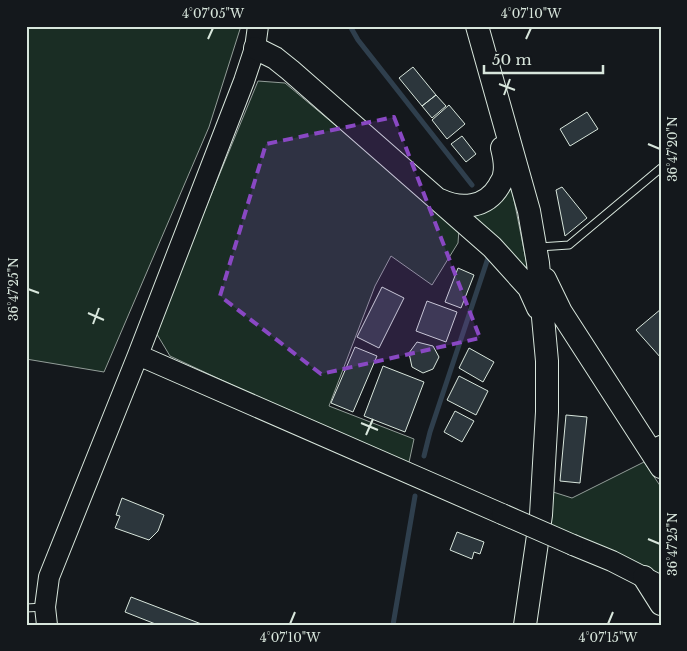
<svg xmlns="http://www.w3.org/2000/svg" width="687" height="651" font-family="'Libre Baskerville',serif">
<rect width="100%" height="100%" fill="#14181c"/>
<!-- green -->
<path fill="#1a2d24" stroke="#939e99" d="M26 26H241L209 127 104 372 26 359Z
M258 81 285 83 459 229 458 243 432 285 391 256 375 286 329 406 414 439 408 467 170 356 155 331Z
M511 185 530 280 465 217Z
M644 462 661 487V578L547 525 550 491 572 498Z"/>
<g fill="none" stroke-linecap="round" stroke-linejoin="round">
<!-- stream -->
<path stroke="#2f3f4d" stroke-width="5" d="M350 26 358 40 472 185
M424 456 430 432 488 258
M393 625 415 496"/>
</g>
<!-- building -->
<path fill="#2c363c" stroke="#d8e6dc" d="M413 67 436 95 422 106 399 78Z
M436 95 446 106 432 118 422 106Z
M449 105 465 124 447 139 432 120Z
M587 112 598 129 570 146 560 129Z
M462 136 476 154 466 162 451 144Z
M562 187 587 218 565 236 556 190Z
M458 268 474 275 461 308 445 302Z
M382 287 404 298 379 348 357 337Z
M427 301 457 312 446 342 416 331Z
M661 309V358L636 330Z
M417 342 433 346 439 357 433 369 423 373 412 367 409 353Z
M355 347 377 356 353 412 331 403Z
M469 348 494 362 483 382 459 368Z
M383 366 424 382 405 432 364 416Z
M459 376 488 391 476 415 447 400Z
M455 411 474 421 462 442 444 432Z
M566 415 587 417 580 483 560 481Z
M122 498 164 515 158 531 149 540 115 528 120 516 116 515Z
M457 532 484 542 480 554 474 552 472 559 450 550Z
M131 597 204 625H158L125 612Z"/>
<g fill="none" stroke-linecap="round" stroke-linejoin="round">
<defs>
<path id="lane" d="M539 247 569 245 661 168
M649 444 661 439
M26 608 44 607"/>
<path id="secondary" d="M138 355 502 514
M573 545 612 561 659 585
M47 625 45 607 49 577 138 355 244 81 255 48 258 26"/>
<path id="primary" d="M477 26 529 211 538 263 547 361V412L541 515 525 625
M255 48 275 58 290 70 492 247 529 288 538 308
M440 200C461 210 486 208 499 186 500 183 504 179 504 175 506 167 504 156 502 148
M545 279 561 312 661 467
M644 577 661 604"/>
</defs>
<!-- lane casing -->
<use href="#lane" stroke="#d8e6dc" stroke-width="9"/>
<!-- secondary casing -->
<use href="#secondary" stroke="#d8e6dc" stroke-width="22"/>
<!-- primary casing -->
<use href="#primary" stroke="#d8e6dc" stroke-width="24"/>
<!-- lane -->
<use href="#lane" stroke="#14181c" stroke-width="7"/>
<!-- secondary -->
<use href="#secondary" stroke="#14181c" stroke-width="20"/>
<!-- primary -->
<use href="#primary" stroke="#14181c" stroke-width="22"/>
<defs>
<path id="secondary-bridge" d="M502 514 573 545"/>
</defs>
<!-- secondary-bridge casing -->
<use href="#secondary-bridge" stroke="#d8e6dc" stroke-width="22" stroke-linecap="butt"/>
<!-- secondary-bridge -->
<use href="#secondary-bridge" stroke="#14181c" stroke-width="20"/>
</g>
<!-- marked area -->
<path fill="#8948c3" fill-opacity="0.2" stroke="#8948c3" stroke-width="4" stroke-dasharray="10 6" stroke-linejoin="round" d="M394 117 480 338 321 374 220 296 266 144Z"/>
<!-- ticks -->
<path fill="none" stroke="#d8e6dc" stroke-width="2" d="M208 39 213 28M526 39 531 28M499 84 515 90M504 95 510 79M648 144 660 149M28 289 39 293M88 313 104 320M93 324 99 308M361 423 378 430M366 435 373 419M648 539 660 544M290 624 295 612M608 624 613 612"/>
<!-- border -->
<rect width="687" height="651" fill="none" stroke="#14181c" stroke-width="55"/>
<!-- scale -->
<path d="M484 65v8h119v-8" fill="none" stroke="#d8e6dc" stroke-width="2.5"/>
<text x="492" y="65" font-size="15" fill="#d8e6dc" stroke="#14181c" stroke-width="4" paint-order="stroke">50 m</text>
<rect x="28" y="28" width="632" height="596" fill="none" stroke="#d8e6dc" stroke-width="2"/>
<g font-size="12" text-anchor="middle" fill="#d8e6dc">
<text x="213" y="18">4°07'05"W</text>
<text x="531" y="18">4°07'10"W</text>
<text transform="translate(673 149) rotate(-90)" y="4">36°47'20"N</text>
<text transform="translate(14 289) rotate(-90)" y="4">36°47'25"N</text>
<text transform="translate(673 544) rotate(-90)" y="4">36°47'25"N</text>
<text x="290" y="642">4°07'10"W</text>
<text x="608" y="642">4°07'15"W</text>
</g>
</svg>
